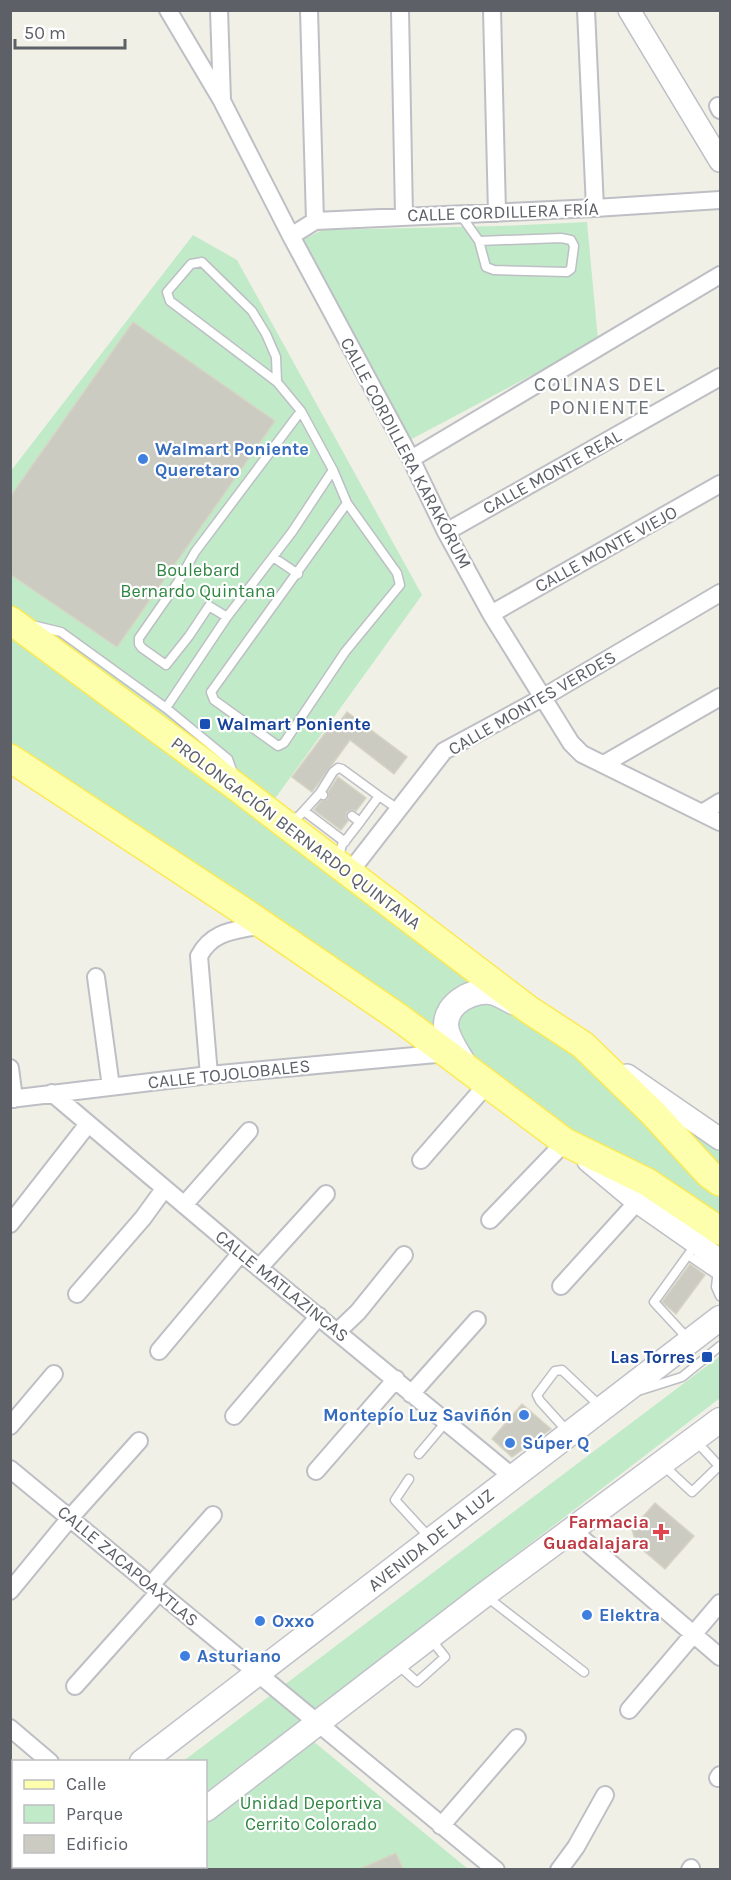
<svg xmlns="http://www.w3.org/2000/svg" width="731" height="1880" font-family="Karla,sans-serif">
<rect width="100%" height="100%" fill="#f1f0e6"/>
<!-- green -->
<path fill="#c1eac8" d="M587 222 598 340 410 440 295 244 322 230 500 226Z
M193 235 237 260 422 595 261 818 416 936 720 1131V1272L324 958 11 742 10 472Z
M720 1356V1398L206 1792V1762H182Z
M313 1741 468 1869 162 1870 160 1867 206 1866V1822Z"/>
<!-- building -->
<path fill="#cccbc2" stroke="#d6d4c4" stroke-width="1.5" d="M133 322 275 421 117 647 10 574V497Z
M347 712 407 757 394 774 350 740 312 792 292 777 328 729 332 732Z
M338 777 366 798 356 811 352 810 347 812 346 816 348 821 341 830 314 810 321 801 328 799V792Z
M690 1264 705 1275 676 1314 662 1302Z
M522 1404 551 1429 512 1457 492 1439Z
M655 1503 694 1536 665 1569 636 1544 632 1529Z
M396 1853 403 1869H360Z"/>
<g fill="none" stroke-linecap="round" stroke-linejoin="round">
<defs>
<path id="service" d="M460 214 479 241 486 267 494 270 567 272 571 269 574 246 571 240 561 238 479 241
M277 382 170 301 167 292 191 264 202 262 252 311 266 334 276 357 277 382 301 411 333 470 347 503 397 573 400 585 345 652 284 743 278 746 214 700 211 692 347 503
M273 557 298 574
M227 617 209 606 189 636 166 665 142 648 139 644V638L178 582 195 552 301 411
M36 626 61 632 166 708 228 759 234 776
M166 708 227 617 292 532 333 470
M320 793 333 772 338 768 342 769 379 796
M304 811 345 842
M289 822 300 815 320 793 323 795
M360 822 379 796 398 809
M338 860 342 845 360 822 352 816
M688 1255 716 1274
M719 1261 716 1287 720 1296
M690 1341 654 1302 696 1244
M641 1390 682 1377 720 1346
M569 1433 540 1401 537 1395 555 1371 562 1370 600 1406
M419 1454 446 1422
M662 1464 692 1492 719 1466 696 1441
M409 1479 395 1500 429 1537
M487 1597 584 1672
M397 1664 417 1682 445 1657 430 1638
M87 1870 88 1866"/>
<path id="minor" d="M168 10 222 101 291 236 411 459 446 532 491 614 571 743 582 754 720 822
M219 10 222 100
M309 10 315 221
M400 10 404 215
M492 10 497 213
M586 10 595 208
M718 106 720 110
M291 236 315 221 595 208 720 200
M411 459 720 275
M446 532 720 377
M491 614 720 484
M604 764 720 697
M702 813 720 802
M349 873 444 751 542 698 720 593
M96 977 111 1087
M10 1068 14 1099
M209 1075 199 956C213 930 235 931 262 925
M52 1093 241 1253 513 1477
M10 1099 209 1075 447 1053
M421 1160 488 1083
M184 1205 249 1131
M490 1220 565 1142
M10 1224 88 1124
M259 1268 326 1194
M561 1286 637 1202
M77 1294 143 1218 164 1189
M337 1332 358 1312 404 1255
M159 1351 241 1253
M411 1394 477 1320
M234 1416 319 1316
M10 1426 54 1374
M10 1469 496 1870
M316 1471 396 1379
M572 1530 720 1657
M151 1585 213 1515
M10 1591 70 1518 139 1441
M75 1686 159 1592
M629 1710 720 1603
M10 1728 50 1762
M718 1778 720 1775
M441 1826 517 1738
M559 1870 576 1847 605 1795
M690 1870 691 1868"/>
<path id="tertiary" d="M629 10 720 161
M627 1075 720 1139
M588 1161 637 1202 720 1260
M158 1866 159 1870"/>
<path id="secondary" d="M464 1064C458 1053 447 1039 446 1026 445 1003 475 987 495 993 501 995 507 999 513 1002
M142 1762 720 1318
M206 1809 484 1595 720 1420
M10 1863 14 1861
M126 1870 130 1866"/>
<path id="primary" d="M10 620 238 788 528 1009 583 1045 653 1113 709 1174 720 1182
M10 758 243 911 401 1019 565 1142 647 1182 720 1231"/>
</defs>
<!-- service casing -->
<use href="#service" stroke="#bdbfc5" stroke-width="11"/>
<!-- minor casing -->
<use href="#minor" stroke="#bdbfc5" stroke-width="20"/>
<!-- tertiary casing -->
<use href="#tertiary" stroke="#bdbfc5" stroke-width="24"/>
<!-- secondary casing -->
<use href="#secondary" stroke="#c0c2ca" stroke-width="27"/>
<!-- primary casing -->
<use href="#primary" stroke="#fbe955" stroke-width="30"/>
<!-- service -->
<use href="#service" stroke="#fff" stroke-width="8"/>
<!-- minor -->
<use href="#minor" stroke="#fff" stroke-width="16"/>
<!-- tertiary -->
<use href="#tertiary" stroke="#fff" stroke-width="21"/>
<!-- secondary -->
<use href="#secondary" stroke="#fff" stroke-width="24"/>
<!-- primary -->
<use href="#primary" stroke="#feffad" stroke-width="27"/>
</g>
<!-- markers -->
<g fill="#3f7fe0" stroke="#fff" stroke-width="2">
<circle cx="143" cy="459" r="6"/>
<circle cx="524" cy="1415" r="6"/>
<circle cx="510" cy="1443" r="6"/>
<circle cx="587" cy="1615" r="6"/>
<circle cx="260" cy="1621" r="6"/>
<circle cx="185" cy="1656" r="6"/>
</g>
<g fill="#1a4fb4" stroke="#fff" stroke-width="2">
<rect x="199" y="718" width="12" height="12" rx="3"/>
<rect x="701" y="1351" width="12" height="12" rx="3"/>
</g>
<path fill="#e0444e" stroke="#fff" stroke-width="2" d="M658 1523h6v6h6v6h-6v6h-6v-6h-6v-6h6z"/>
<g text-anchor="middle" stroke-width="4.5" stroke-linejoin="round" paint-order="stroke">
<!-- street labels -->
<g font-size="18" fill="#5d6067" stroke="#fff">
<text transform="translate(503 212) rotate(-2)" y="6">CALLE CORDILLERA FRÍA</text>
<text transform="translate(406 453) rotate(62)" y="6">CALLE CORDILLERA KARAKÓRUM</text>
<text transform="translate(552 472) rotate(-29)" y="6">CALLE MONTE REAL</text>
<text transform="translate(606 549) rotate(-29)" y="6">CALLE MONTE VIEJO</text>
<text transform="translate(532 703) rotate(-30)" y="6">CALLE MONTES VERDES</text>
<text transform="translate(296 833) rotate(37)" y="6">PROLONGACIÓN BERNARDO QUINTANA</text>
<text transform="translate(229 1074) rotate(-6)" y="6">CALLE TOJOLOBALES</text>
<text transform="translate(282 1286) rotate(39)" y="6">CALLE MATLAZINCAS</text>
<text transform="translate(431 1540) rotate(-38)" y="6">AVENIDA DE LA LUZ</text>
<text transform="translate(128 1566) rotate(40)" y="6">CALLE ZACAPOAXTLAS</text>
</g>
<!-- shop labels -->
<g font-size="18" font-weight="bold" fill="#366cbe" stroke="#fff" text-anchor="start">
<text x="155" y="455">Walmart Poniente<tspan x="155" dy="21">Queretaro</tspan></text>
<text x="512" y="1421" text-anchor="end">Montepío Luz Saviñón</text>
<text x="522" y="1449">Súper Q</text>
<text x="599" y="1621">Elektra</text>
<text x="272" y="1627">Oxxo</text>
<text x="197" y="1662">Asturiano</text>
</g>
<!-- park labels -->
<g font-size="18" fill="#2f8542" stroke="#fff">
<text x="198" y="576">Boulebard<tspan x="198" dy="21">Bernardo Quintana</tspan></text>
<text x="311" y="1809">Unidad Deportiva<tspan x="311" dy="21">Cerrito Colorado</tspan></text>
</g>
<!-- transit labels -->
<g font-size="18" font-weight="bold" fill="#164399" stroke="#fff" text-anchor="start">
<text x="217" y="730">Walmart Poniente</text>
<text x="695" y="1363" text-anchor="end">Las Torres</text>
</g>
<!-- health labels -->
<g font-size="18" font-weight="bold" fill="#be3a42" stroke="#fff" text-anchor="end">
<text x="649" y="1528">Farmacia<tspan x="649" dy="21">Guadalajara</tspan></text>
</g>
<!-- neighbourhood labels -->
<g font-size="20" letter-spacing="1.5" fill="#6e727a" stroke="#fff">
<text x="600" y="391">COLINAS DEL<tspan x="600" dy="23">PONIENTE</tspan></text>
</g>
</g>
<!-- border -->
<rect width="731" height="1880" fill="none" stroke="#5d6067" stroke-width="24"/>
<!-- legend -->
<rect x="12" y="1760" width="195" height="108" fill="#ffffff" stroke="#bebfc2" stroke-width="1.5"/>
<rect x="24" y="1780" width="30" height="9" fill="#feffad" stroke="#bebfc2" stroke-width="1.5"/>
<text x="66" y="1790" font-size="18" fill="#5d6067">Calle</text>
<rect x="24" y="1805" width="30" height="18" fill="#c1eac8" stroke="#bebfc2" stroke-width="1.5"/>
<text x="66" y="1820" font-size="18" fill="#5d6067">Parque</text>
<rect x="24" y="1835" width="30" height="18" fill="#cccbc2" stroke="#bebfc2" stroke-width="1.5"/>
<text x="66" y="1850" font-size="18" fill="#5d6067">Edificio</text>
<!-- scale -->
<path d="M15 39v9h110v-9" fill="none" stroke="#5d6067" stroke-width="3"/>
<text x="24" y="39" font-size="18" fill="#5d6067" stroke="#ffffff" stroke-width="4.5" paint-order="stroke">50 m</text>
</svg>
